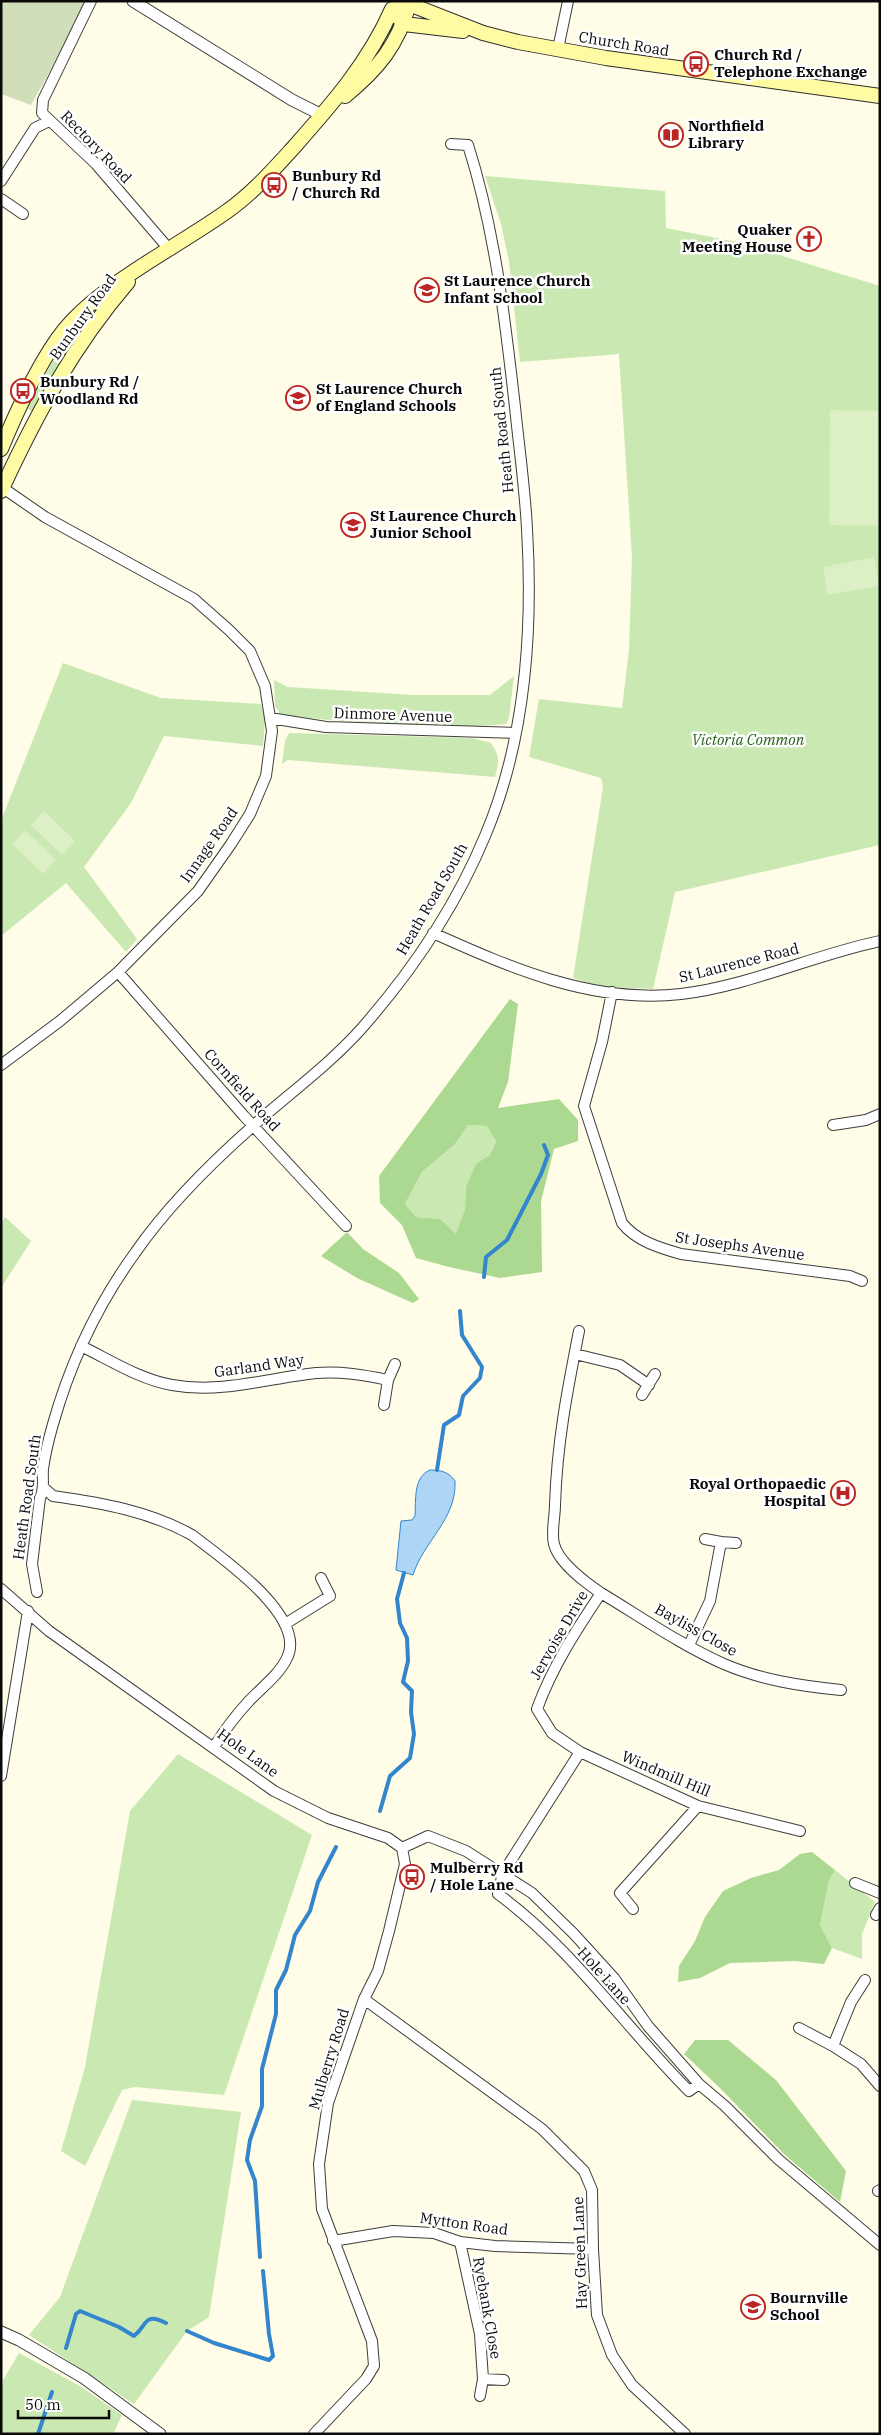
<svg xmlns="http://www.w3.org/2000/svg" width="881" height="2435" font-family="'IBM Plex Serif',serif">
<rect width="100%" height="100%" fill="#fffce7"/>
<!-- green -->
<path fill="#cae8b2" d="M485 176 665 191 666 228 737 242 880 286V845L675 892 653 989 602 987 573 978 603 787 601 778 529 757 539 699 622 708 629 650 632 557 619 354 520 362 509 261 501 224Z
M73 333 77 335 33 412 26 408 59 351Z
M63 663 161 698 261 704 265 720 263 746 164 736 131 803 84 867 137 939 126 952 66 883 1 936V821Z
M514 676 509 718 506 724C431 731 355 723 281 715L275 706 274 680 288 687 414 695H490Z
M289 733 472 738 491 743C500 756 499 762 495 777L288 760 282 764 285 741Z
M468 1125 487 1126 496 1140 490 1155 466 1187 465 1209 456 1235 440 1219 416 1217 405 1204 422 1172 455 1144Z
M5 1217 31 1241 1 1288V1224Z
M178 1754 312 1835 224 2095 135 2087 122 2090 85 2166 61 2151 85 2067 130 1811Z
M835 1870 875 1902 862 1934V1959L832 1948 820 1925 829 1881Z
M132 2100 241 2112 209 2317 187 2331 134 2404 29 2335 60 2297Z
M19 2353 80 2386 122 2415 113 2434H1V2384Z"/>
<!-- forest -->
<path fill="#acd991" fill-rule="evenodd" d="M510 999 518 1004 508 1082 498 1108 559 1099 578 1120V1141L554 1149 541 1201 542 1272 500 1278 449 1267 416 1258 402 1225 380 1203 379 1176ZM468 1125 487 1126 496 1141 490 1155 476 1164 466 1187 465 1209 456 1234 440 1219 416 1217 405 1204 422 1172 455 1144Z
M347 1232 363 1249 399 1273 419 1299 413 1303 406 1300 357 1278 321 1256Z
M812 1852 835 1870 829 1881 820 1925 832 1948 824 1964 795 1961 730 1963 700 1978 678 1982 679 1966 695 1941 705 1917 723 1891 751 1878 779 1870 800 1854Z
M695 2040H728L776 2080 846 2171 840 2202 784 2154 720 2088 684 2054Z"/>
<!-- cemetery -->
<path fill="#d0dfba" d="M1 1H86L81 16 31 105 1 94Z"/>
<!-- pitch -->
<path fill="#ddefc4" d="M830 410 880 411V526L829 525Z
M874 557 879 586 828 595 823 567Z
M44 811 75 841 62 855 31 825Z
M25 830 56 860 43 874 12 844Z"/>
<!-- water -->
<path fill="#acd5f6" stroke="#3385cd" d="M430 1470C441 1470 449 1472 455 1481 457 1519 423 1542 413 1575L396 1570 401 1521 412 1520 415 1516C416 1501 413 1477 430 1470Z"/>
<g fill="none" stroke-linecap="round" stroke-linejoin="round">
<!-- stream -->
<path stroke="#3385cd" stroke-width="4" d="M484 1277 486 1257 507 1240 541 1174 548 1155 544 1145
M437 1470 444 1425 459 1415 463 1396 480 1378 482 1367 462 1335 460 1311
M380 1811 390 1776 410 1758 414 1734 411 1712 412 1691 403 1682 408 1661 407 1638 400 1623 397 1599 404 1573
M260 2257 255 2181 247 2160 250 2140 262 2106V2069L276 2014V1990L286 1970 295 1935 310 1911 318 1882 336 1847
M187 2331 214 2343 269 2360 273 2356 269 2334 263 2271
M66 2348 76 2314 80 2311 119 2327 134 2336C148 2325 143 2312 166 2323
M38 2434 52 2392"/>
<defs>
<path id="minor" d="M91 1 43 100 42 113 96 164 169 249
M558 49 568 1
M1 181 35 128 49 121
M1 199 23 214
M270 718 326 727 515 733
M433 933C511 968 593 1004 681 994 749 986 813 955 880 941
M118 972 244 1116 346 1226
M612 992 602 1042 584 1106 622 1223C636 1241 660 1248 681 1254L850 1276 862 1281
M1 1065 60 1021 118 972 198 891 231 844 250 814 266 776 272 731 265 686 250 651 229 630 194 599 45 517 3 488
M833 1125 866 1120 880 1114
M579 1331C567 1392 557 1443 555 1505 555 1517 551 1532 554 1544 558 1562 586 1583 601 1593 577 1629 552 1667 537 1709L552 1733 580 1752 503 1873 498 1894C572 1948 625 2027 689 2091L699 2084
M81 1346C110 1360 141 1380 172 1385 222 1394 268 1378 316 1373 341 1371 364 1375 388 1380
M575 1354 620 1365 649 1385
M642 1395 655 1374
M384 1405 388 1380 395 1364
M44 1488 53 1496C102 1503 149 1511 192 1535 219 1556 308 1616 287 1658 279 1675 262 1687 249 1701 236 1715 224 1731 214 1747
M705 1539 721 1542
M1 1589 49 1631 274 1791 328 1818 388 1838 402 1848
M37 1592 32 1564 40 1498C45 1488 42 1480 43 1469 45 1454 49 1438 53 1424 70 1364 98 1304 135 1253 168 1205 211 1163 254 1125 290 1093 330 1064 362 1028 412 971 456 906 485 836 525 742 533 630 527 529 525 488 519 447 515 407 505 319 495 230 468 145L451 144
M601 1593C641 1617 681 1645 724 1664 761 1680 801 1686 841 1690
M285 1624 330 1596 321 1578
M689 1645 710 1601 721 1542 736 1543
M580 1752 698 1806 800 1831
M1 1776 28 1611
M402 1848 428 1836 466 1851 532 1893 574 1934 614 1978 648 2026 699 2084 725 2106 778 2159 880 2245
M855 1883 880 1893
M633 1909 620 1893 698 1806
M876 1915 880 1908
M865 1980 851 2002 833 2046 861 2064 880 2086
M364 1999 542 2129 584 2171 592 2190 593 2249 597 2315 612 2355 632 2385 685 2434
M799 2028 833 2046
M878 2191 880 2190
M333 2241 393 2231 434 2233 460 2242 495 2246 593 2249
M460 2242 480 2334 483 2379 504 2380
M480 2396 483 2379
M314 2434 366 2379 374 2366 372 2341 322 2209 319 2164 328 2103 364 1999 378 1971 389 1931 405 1864 402 1848"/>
<path id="tertiary" d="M133 1 292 100 322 115
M1 2332 19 2340 84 2378 160 2434"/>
<path id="secondary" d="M392 9 409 4 483 33 518 42 606 58 880 96
M398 17 404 24 463 31
M345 96C378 69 398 45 409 4
M1 449C16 413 45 349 72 321 116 276 175 248 226 212 252 194 273 170 294 147 332 104 369 62 392 9
M1 491C36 415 73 346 128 282"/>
</defs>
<!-- minor casing -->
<use href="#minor" stroke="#3d3d3d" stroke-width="12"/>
<!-- tertiary casing -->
<use href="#tertiary" stroke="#3d3d3d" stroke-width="13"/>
<!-- secondary casing -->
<use href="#secondary" stroke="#2c2c2c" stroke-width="16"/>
<!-- minor -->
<use href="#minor" stroke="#fff" stroke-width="10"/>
<!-- tertiary -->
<use href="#tertiary" stroke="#fff" stroke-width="11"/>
<!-- secondary -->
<use href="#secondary" stroke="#fffba2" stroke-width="14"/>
</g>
<!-- icons -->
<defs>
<symbol id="bus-ring" viewBox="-11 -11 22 22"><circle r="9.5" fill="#fff" stroke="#b92623" stroke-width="1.5"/><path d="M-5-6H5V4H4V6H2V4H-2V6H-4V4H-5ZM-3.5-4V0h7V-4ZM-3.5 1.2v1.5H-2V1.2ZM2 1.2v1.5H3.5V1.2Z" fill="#b92623"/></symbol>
<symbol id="library-ring" viewBox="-11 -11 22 22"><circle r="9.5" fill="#fff" stroke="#b92623" stroke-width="1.5"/><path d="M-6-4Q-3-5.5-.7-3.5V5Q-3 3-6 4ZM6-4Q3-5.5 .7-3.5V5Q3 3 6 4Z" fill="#b92623"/></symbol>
<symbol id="church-ring" viewBox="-11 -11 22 22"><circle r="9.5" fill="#fff" stroke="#b92623" stroke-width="1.5"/><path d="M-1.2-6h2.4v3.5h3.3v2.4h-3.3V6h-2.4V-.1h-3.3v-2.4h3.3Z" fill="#b92623"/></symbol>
<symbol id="school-ring" viewBox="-11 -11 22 22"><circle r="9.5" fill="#fff" stroke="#b92623" stroke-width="1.5"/><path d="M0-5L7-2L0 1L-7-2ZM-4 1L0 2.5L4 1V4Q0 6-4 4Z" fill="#b92623"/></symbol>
<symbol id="hospital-ring" viewBox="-11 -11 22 22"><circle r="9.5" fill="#fff" stroke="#b92623" stroke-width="1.5"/><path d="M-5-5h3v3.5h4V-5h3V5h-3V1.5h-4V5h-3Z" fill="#b92623"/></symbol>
</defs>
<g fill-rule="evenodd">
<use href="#bus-ring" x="682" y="50" width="28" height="28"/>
<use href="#library-ring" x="657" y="121" width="28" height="28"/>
<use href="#bus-ring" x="260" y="171" width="28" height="28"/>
<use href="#church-ring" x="795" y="225" width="28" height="28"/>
<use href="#school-ring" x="413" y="276" width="28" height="28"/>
<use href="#bus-ring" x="9" y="377" width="28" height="28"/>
<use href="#school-ring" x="284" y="384" width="28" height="28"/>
<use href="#school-ring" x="339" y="511" width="28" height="28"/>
<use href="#hospital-ring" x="829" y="1479" width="28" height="28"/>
<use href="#bus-ring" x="398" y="1863" width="28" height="28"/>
<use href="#school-ring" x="739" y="2293" width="28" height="28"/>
</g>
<g text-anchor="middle" stroke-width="5" stroke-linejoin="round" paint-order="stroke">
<!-- street labels -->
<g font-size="15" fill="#0a0a0a" stroke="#fff">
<text transform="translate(624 44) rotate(9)" y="5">Church Road</text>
<text transform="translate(96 147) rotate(46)" y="5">Rectory Road</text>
<text transform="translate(83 317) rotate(-54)" y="5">Bunbury Road</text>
<text transform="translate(502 430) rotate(-96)" y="5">Heath Road South</text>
<text transform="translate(393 715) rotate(2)" y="5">Dinmore Avenue</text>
<text transform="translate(209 845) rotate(-55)" y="5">Innage Road</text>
<text transform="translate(432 899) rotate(-60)" y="5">Heath Road South</text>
<text transform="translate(739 963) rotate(-14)" y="5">St Laurence Road</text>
<text transform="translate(242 1090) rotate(48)" y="5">Cornfield Road</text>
<text transform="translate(740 1246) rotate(8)" y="5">St Josephs Avenue</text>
<text transform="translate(259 1366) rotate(-8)" y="5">Garland Way</text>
<text transform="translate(27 1497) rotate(-82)" y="5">Heath Road South</text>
<text transform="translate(696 1630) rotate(29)" y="5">Bayliss Close</text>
<text transform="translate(559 1635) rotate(-60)" y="5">Jervoise Drive</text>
<text transform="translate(248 1753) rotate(36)" y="5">Hole Lane</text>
<text transform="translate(666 1774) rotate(23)" y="5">Windmill Hill</text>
<text transform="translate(604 1976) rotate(48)" y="5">Hole Lane</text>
<text transform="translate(329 2059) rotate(-73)" y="5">Mulberry Road</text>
<text transform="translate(464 2224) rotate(8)" y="5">Mytton Road</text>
<text transform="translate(580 2253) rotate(-92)" y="5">Hay Green Lane</text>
<text transform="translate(487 2308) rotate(80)" y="5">Ryebank Close</text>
</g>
<!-- poi labels -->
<g font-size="15" font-weight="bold" fill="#0a0a0a" stroke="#fff" text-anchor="start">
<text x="714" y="60">Church Rd /<tspan x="714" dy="17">Telephone Exchange</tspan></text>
<text x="688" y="131">Northfield<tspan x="688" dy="17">Library</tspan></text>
<text x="292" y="181">Bunbury Rd<tspan x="292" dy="17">/ Church Rd</tspan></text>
<text x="792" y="235" text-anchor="end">Quaker<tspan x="792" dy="17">Meeting House</tspan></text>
<text x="444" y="286">St Laurence Church<tspan x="444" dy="17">Infant School</tspan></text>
<text x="40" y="387">Bunbury Rd /<tspan x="40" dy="17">Woodland Rd</tspan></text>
<text x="316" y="394">St Laurence Church<tspan x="316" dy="17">of England Schools</tspan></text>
<text x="370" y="521">St Laurence Church<tspan x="370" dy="17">Junior School</tspan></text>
<text x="826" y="1489" text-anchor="end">Royal Orthopaedic<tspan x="826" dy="17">Hospital</tspan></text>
<text x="430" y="1873">Mulberry Rd<tspan x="430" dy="17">/ Hole Lane</tspan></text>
<text x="770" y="2303">Bournville<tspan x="770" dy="17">School</tspan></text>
</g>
<!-- park labels -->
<g font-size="15" font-style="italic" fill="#25611b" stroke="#fff">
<text x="748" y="745">Victoria Common</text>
</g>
</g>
<!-- border -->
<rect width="881" height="2435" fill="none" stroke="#0a0a0a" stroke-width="5"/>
<!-- scale -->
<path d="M18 2410v8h91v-8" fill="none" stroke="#0a0a0a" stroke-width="2.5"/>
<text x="25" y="2410" font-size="15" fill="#0a0a0a" stroke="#ffffff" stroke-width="4" paint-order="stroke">50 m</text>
</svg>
